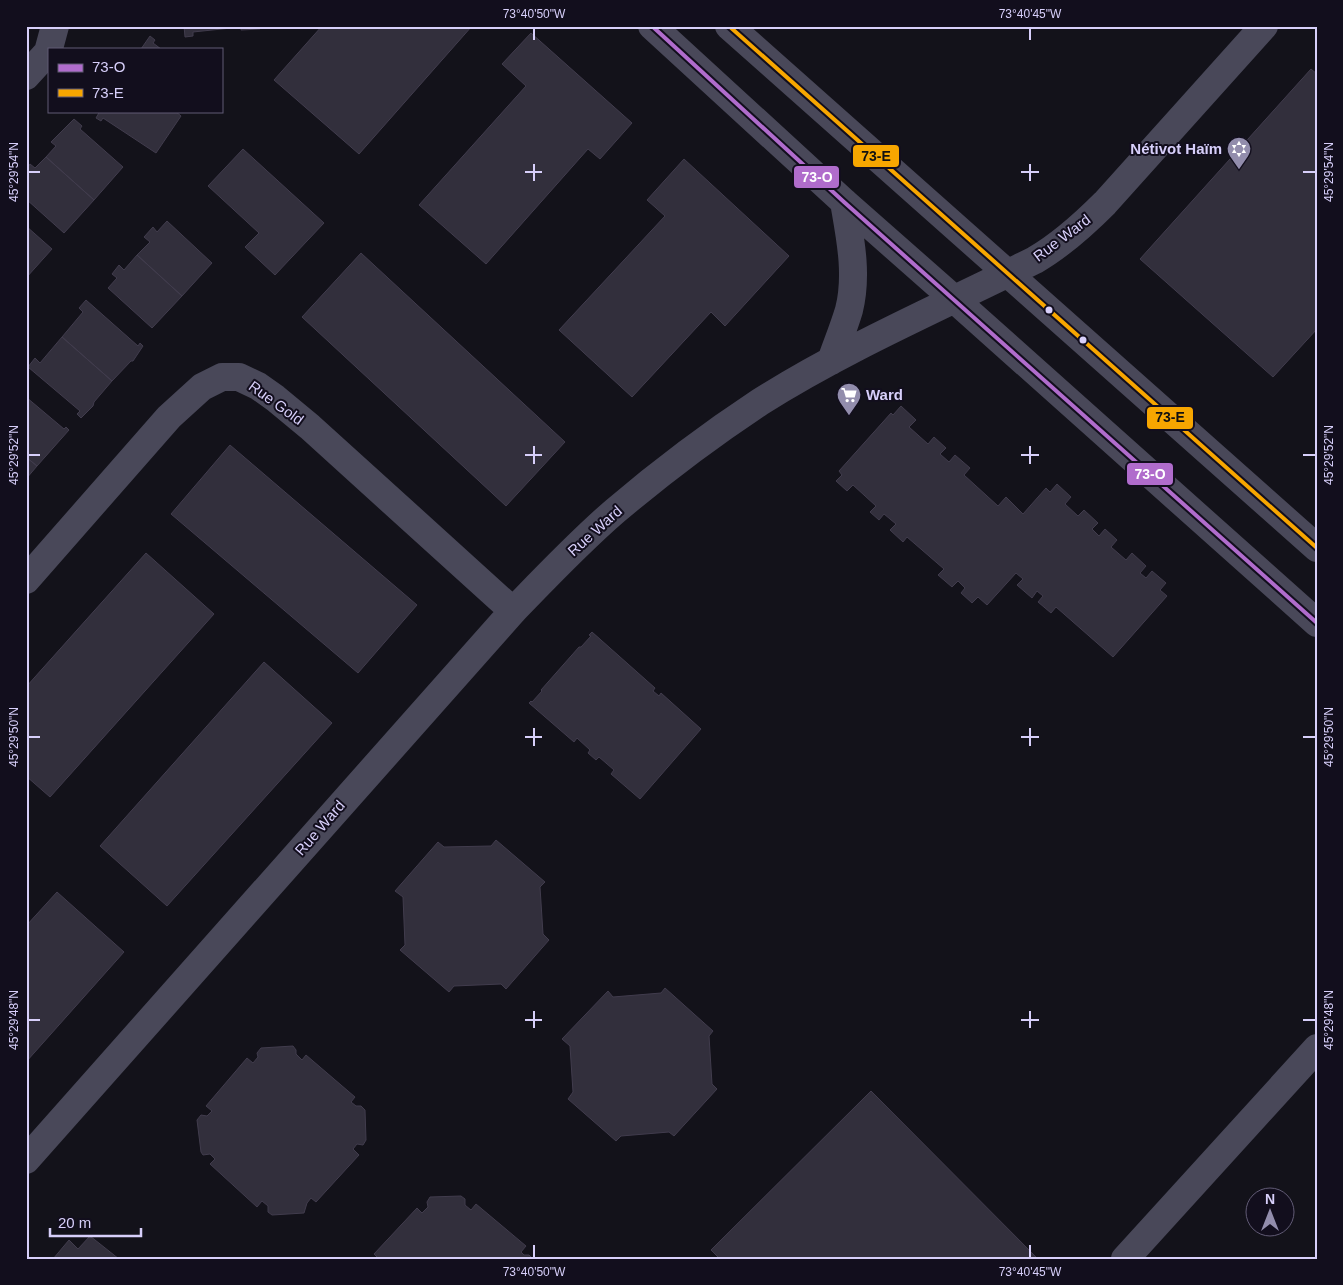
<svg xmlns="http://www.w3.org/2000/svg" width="1343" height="1285" font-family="Helvetica,sans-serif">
<rect width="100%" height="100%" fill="#13121a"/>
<!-- building -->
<path fill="#322f3c" stroke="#413c4d" d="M184 26H260V29L241 30V27L193 32V36L185 37Z
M322 26H472L359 154 274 80Z
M531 33 632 123 600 159 588 149 486 264 419 205 526 86 502 64Z
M150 36 155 40 153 43 161 49H141Z
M1311 69 1317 74V329L1273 377 1140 259Z
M100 111H175L181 116 156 153 103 118 101 121 96 118Z
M74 119 82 126 80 129 123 167 94 200 46 157 56 146 51 142Z
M243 149 324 223 275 275 245 247 259 233 208 186Z
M46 157 94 200 64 233 26 199V170L30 164 35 168Z
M684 159 789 256 725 326 711 312 632 397 559 330 665 216 647 200Z
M167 221 212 263 182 296 137 255 150 242 144 237 153 227 157 232Z
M26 226 52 249 26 278Z
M361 253 565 442 506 506 302 317Z
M137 255 182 296 152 328 108 288 117 278 112 274 119 265 124 270Z
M86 300 138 346 140 343 143 346 133 361H131L112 381 62 337 83 312 79 308Z
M62 337 112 381 94 402 93 406 81 418 77 414 80 411 28 367 35 358 40 363Z
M26 397 64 429 66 427 69 430 37 466 26 457Z
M901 406 916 420 909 427 928 444 934 437 946 448 940 454 949 462 955 455 970 468 964 475 998 506 1006 497 1023 514 1046 488 1050 492 1057 484 1071 497 1065 504 1078 516 1084 510 1098 523 1092 529 1099 536 1105 529 1117 540 1111 547 1126 560 1132 553 1146 566 1140 573 1146 578 1152 571 1166 583 1160 590 1167 596 1113 657 1056 607 1051 613 1038 602 1043 596 1037 591 1032 598 1017 585 1023 579 1016 573 987 605 978 597 972 603 961 593 965 588 958 581 952 587 938 575 944 569 907 537 903 542 890 530 896 524 884 514 879 520 870 512 876 506 853 485 847 491 836 481 842 475 839 471 891 413 893 415Z
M230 445 417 605 358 673 171 514Z
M26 457 37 466 26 479Z
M146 553 214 614 50 797 26 776V687Z
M592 632 655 688 653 691 659 696 661 693 701 729 640 799 611 774 614 770 599 757 596 760 588 753 590 750 577 738 574 742 529 703 531 701 532 702 542 691 541 690 579 647H581L591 636 589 635Z
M264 662 332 723 167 906 100 846Z
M496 840 545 882 540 887 543 934 549 940 506 989 501 984 454 986 449 992 400 950 405 945 403 897 395 891 438 842 444 847 491 846Z
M57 892 124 952 26 1062V926Z
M665 988 713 1031 709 1036 712 1084 717 1089 674 1136 669 1132 621 1136 616 1141 568 1099 573 1092 570 1046 562 1039 608 991 613 997 661 993Z
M293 1046 296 1050V1054L302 1060 306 1055 355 1097 351 1102 356 1106H361L365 1110 366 1140 363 1145 357 1144 353 1149 359 1155 316 1202 311 1198 307 1203 304 1213 272 1215 268 1212V1206L262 1201 257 1207 210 1164 215 1159 210 1154 203 1155 201 1152 197 1120 201 1115 207 1116 212 1111 206 1106 247 1058 253 1063 258 1057 257 1053 261 1048Z
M871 1091 1038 1259H720L711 1250Z
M461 1196 465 1199V1205L471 1210 476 1204 526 1246 521 1252 524 1255H529L533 1259H379L374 1254 417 1208 422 1213 428 1207 427 1202 430 1197Z
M90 1236 119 1259H53L69 1240 78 1249Z"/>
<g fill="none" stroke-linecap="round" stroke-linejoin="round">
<!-- minor -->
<path stroke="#494859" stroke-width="28" d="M652 26 844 202 954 299 1317 623
M729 26 1317 548
M26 76 48 52 55 26
M831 361C837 344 844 327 849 310 858 274 850 237 844 202
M26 580 169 417 202 387 222 377H239L258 386 275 398 310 427 513 611
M26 1160 513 611C546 577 579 542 615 511 661 472 710 435 760 402 847 347 943 306 1035 260 1061 245 1084 224 1105 203L1264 26
M1125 1259 1317 1048"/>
<defs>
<path id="bus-1" d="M652 26 844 202 1317 623"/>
<path id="bus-2" d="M729 26 1317 548"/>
</defs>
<!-- bus-1 casing -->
<use href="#bus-1" stroke="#120e1d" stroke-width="8"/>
<!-- bus-2 casing -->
<use href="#bus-2" stroke="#120e1d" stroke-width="8"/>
<!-- bus-1 -->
<use href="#bus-1" stroke="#b06ccc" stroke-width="4"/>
<!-- bus-2 -->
<use href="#bus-2" stroke="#f7a600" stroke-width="4"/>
</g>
<!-- ticks -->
<path fill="none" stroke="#d7cffa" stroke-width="2" d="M534 28V40M1030 28V40M534 164V181M1030 164V181M28 172H40M525 172H542M1021 172H1039M1303 172H1316M534 446V464M1030 446V464M28 455H40M525 455H542M1021 455H1039M1303 455H1316M534 728V746M1030 728V746M28 737H40M525 737H542M1021 737H1039M1303 737H1316M534 1011V1028M1030 1011V1028M28 1020H40M525 1020H542M1021 1020H1039M1303 1020H1316M534 1245V1258M1030 1245V1258"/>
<!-- icons -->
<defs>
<symbol id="synagogue-pin" viewBox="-11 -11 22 30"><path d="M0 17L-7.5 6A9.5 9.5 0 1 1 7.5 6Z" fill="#928dac" stroke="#120e1d"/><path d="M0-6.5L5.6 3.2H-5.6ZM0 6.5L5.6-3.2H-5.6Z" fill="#fff"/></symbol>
<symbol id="supermarket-pin" viewBox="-11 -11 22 30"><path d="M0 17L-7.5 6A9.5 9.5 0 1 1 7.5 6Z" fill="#928dac" stroke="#120e1d"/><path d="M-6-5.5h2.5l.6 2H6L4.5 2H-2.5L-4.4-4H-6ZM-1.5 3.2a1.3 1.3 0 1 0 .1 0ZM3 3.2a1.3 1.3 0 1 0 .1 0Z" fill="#fff"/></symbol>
</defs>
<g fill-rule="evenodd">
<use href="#synagogue-pin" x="1225" y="135" width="28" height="38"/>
<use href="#supermarket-pin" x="835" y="381" width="28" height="38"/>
</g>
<!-- markers -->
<g fill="#d7cffa" stroke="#120e1d" stroke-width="2">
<circle cx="1049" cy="310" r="4.5"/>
<circle cx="1083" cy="340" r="4.5"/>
</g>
<g text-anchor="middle" stroke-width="4" stroke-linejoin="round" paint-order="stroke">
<!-- poi labels -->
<g font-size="15" font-weight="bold" fill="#d7cffa" stroke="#120e1d" text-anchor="end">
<text x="1222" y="154">Nétivot Haïm</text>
<text x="866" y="400" text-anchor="start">Ward</text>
</g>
<!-- street labels -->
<g font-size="15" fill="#d7cffa" stroke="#120e1d">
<text transform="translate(1062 238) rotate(-37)" y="5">Rue Ward</text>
<text transform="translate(276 403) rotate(36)" y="5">Rue Gold</text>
<text transform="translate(595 531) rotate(-42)" y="5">Rue Ward</text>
<text transform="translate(320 828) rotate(-49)" y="5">Rue Ward</text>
</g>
</g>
<g stroke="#120e1d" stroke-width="2">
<rect x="852" y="144" width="48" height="24" rx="5" fill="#f7a600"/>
<rect x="793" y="165" width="47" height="24" rx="5" fill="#b06ccc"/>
<rect x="1146" y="406" width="48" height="24" rx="5" fill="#f7a600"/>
<rect x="1126" y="462" width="48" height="24" rx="5" fill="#b06ccc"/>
</g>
<g font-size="14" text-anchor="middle" font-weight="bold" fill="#fff">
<text x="817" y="182">73-O</text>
<text x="1150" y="479">73-O</text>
</g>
<g font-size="14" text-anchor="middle" font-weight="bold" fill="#111">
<text x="876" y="161">73-E</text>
<text x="1170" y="422">73-E</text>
</g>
<!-- border -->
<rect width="1343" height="1285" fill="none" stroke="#120e1d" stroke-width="55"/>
<!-- legend -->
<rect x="48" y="48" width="175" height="65" fill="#120e1d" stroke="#615b75"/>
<rect x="58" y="64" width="25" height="8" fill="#b06ccc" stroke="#615b75"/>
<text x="92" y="72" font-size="15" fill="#d7cffa">73-O</text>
<rect x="58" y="89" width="25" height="8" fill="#f7a600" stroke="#615b75"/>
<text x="92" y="98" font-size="15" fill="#d7cffa">73-E</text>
<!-- north arrow -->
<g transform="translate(1270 1212)"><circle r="24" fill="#120e1d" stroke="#615b75"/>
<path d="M0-4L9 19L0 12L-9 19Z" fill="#928dac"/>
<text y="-8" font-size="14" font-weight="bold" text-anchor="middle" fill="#d7cffa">N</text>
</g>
<!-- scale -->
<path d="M50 1228v8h91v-8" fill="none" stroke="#d7cffa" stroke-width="2.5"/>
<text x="58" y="1228" font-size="15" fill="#d7cffa" stroke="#120e1d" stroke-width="4" paint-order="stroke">20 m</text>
<rect x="28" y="28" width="1288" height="1230" fill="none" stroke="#d7cffa" stroke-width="2"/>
<g font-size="12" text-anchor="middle" fill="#d7cffa">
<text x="534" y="18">73°40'50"W</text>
<text x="1030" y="18">73°40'45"W</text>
<text transform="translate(14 172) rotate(-90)" y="4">45°29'54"N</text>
<text transform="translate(1329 172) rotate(-90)" y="4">45°29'54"N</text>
<text transform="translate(14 455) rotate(-90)" y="4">45°29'52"N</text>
<text transform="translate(1329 455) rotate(-90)" y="4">45°29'52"N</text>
<text transform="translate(14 737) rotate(-90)" y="4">45°29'50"N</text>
<text transform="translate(1329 737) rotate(-90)" y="4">45°29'50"N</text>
<text transform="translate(14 1020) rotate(-90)" y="4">45°29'48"N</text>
<text transform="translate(1329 1020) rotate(-90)" y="4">45°29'48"N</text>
<text x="534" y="1276">73°40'50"W</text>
<text x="1030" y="1276">73°40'45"W</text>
</g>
</svg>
